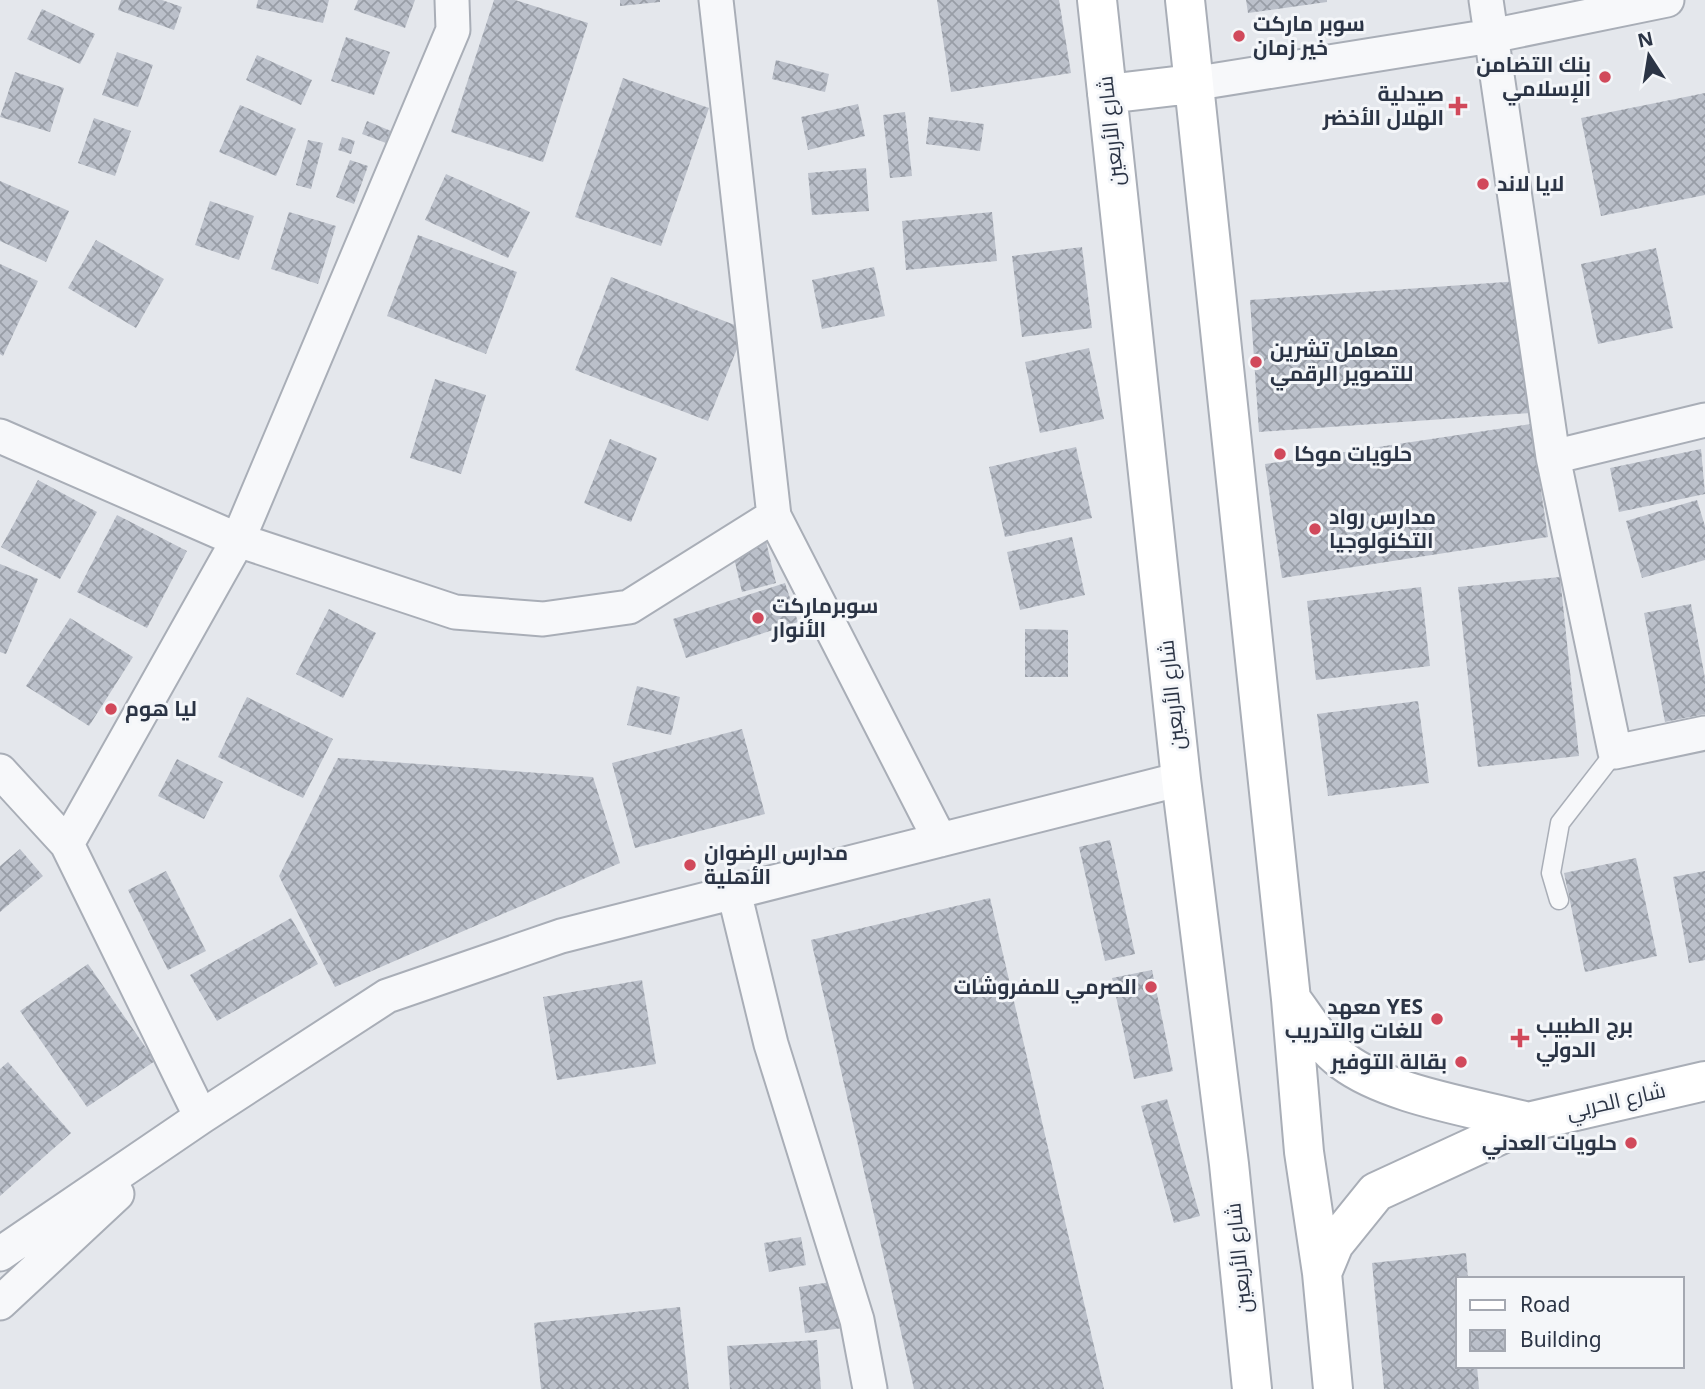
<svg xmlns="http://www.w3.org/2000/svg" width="1705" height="1389" font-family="'Noto Sans',Cairo,sans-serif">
<defs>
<pattern id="building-cross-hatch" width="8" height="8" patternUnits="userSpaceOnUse" patternTransform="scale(1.75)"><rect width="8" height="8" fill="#bbc0ca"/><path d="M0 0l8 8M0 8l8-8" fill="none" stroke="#989da6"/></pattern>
</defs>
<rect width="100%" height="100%" fill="#e4e7ec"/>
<!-- building -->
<path fill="url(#building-cross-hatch)" d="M121 0H162L182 7 174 30 118 10Z
M258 0H329L323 23 256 8Z
M358 0H415L405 28 354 10Z
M494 0H515L588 23 543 162 451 132Z
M620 0H660V2L620 6Z
M937 0H1059L1071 73 951 92Z
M1246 0H1327V2L1248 13Z
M42 9 95 34 80 64 27 39Z
M346 37 390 52 374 95 331 81Z
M117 52 153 65 138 107 102 95Z
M257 55 312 80 301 105 246 80Z
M776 60 829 74 825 92 772 79Z
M15 72 64 88 50 132 0 117Z
M623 78 709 108 661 246 575 217Z
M1705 93V195L1601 216 1581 118Z
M858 104 865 136 808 150 801 117Z
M240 105 296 129 276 176 219 152Z
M905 112 912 176 890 178 883 115Z
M929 117 984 124 980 151 926 144Z
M94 118 131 131 115 176 78 163Z
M367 121 391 131 386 143 362 134Z
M342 137 355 141 351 154 338 150Z
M308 140 323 143 311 189 296 185Z
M350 160 368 166 354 204 336 197Z
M866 168 869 211 812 215 808 173Z
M446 174 530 212 508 258 425 220Z
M0 181 69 211 46 262 0 241Z
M210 201 254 216 239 260 195 245Z
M289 212 336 226 318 284 271 269Z
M992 212 997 261 906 270 902 221Z
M418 235 517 272 486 354 387 316Z
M96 240 164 279 136 328 68 288Z
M1082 247 1092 328 1022 337 1012 256Z
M1656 248 1673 328 1598 344 1581 264Z
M0 264 38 281 3 356 0 354Z
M874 267 885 316 822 329 812 280Z
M611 277 745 329 708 421 575 370Z
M1520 281 1530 413 1259 432 1250 300Z
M1089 348 1104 419 1040 433 1025 362Z
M435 379 486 395 461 474 410 458Z
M1531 424 1548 537 1282 578 1265 464Z
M610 439 657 458 631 522 584 503Z
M1076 447 1092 518 1005 537 989 467Z
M1701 449 1705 494 1619 512 1610 468Z
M38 480 97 512 60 579 1 547Z
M1697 500 1705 526V560L1642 578 1626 521Z
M117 515 187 551 147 628 77 592Z
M765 537 776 583 742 592 731 545Z
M1072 537 1085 595 1020 610 1007 552Z
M0 564 38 579 6 654 0 652Z
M1560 577 1579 756 1478 767 1458 587Z
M785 583 798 622 686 658 673 619Z
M1421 587 1430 666 1316 680 1307 601Z
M1691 604 1705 678V714L1665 722 1644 613Z
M329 609 376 633 343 698 296 674Z
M70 618 133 657 89 726 26 686Z
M1025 629 1068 630V677H1025Z
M637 686 680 697 671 735 627 725Z
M247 697 333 739 303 798 218 757Z
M1418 701 1429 783 1328 796 1317 714Z
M742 729 765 814 635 848 612 763Z
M338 758 593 777 620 863 335 987 279 876Z
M177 759 223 782 204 819 158 796Z
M1110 840 1135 954 1105 961 1079 847Z
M20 849 43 876 0 912V866Z
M1636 858 1657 956 1585 972 1564 873Z
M166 871 206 951 168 970 128 890Z
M1705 871V960L1689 963 1673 877Z
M990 898 1104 1389H914L811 940Z
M291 918 318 964 217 1021 190 975Z
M88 964 155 1061 87 1107 20 1011Z
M1152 970 1173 1071 1134 1079 1112 978Z
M642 980 656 1064 557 1080 543 997Z
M8 1062 71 1133 0 1196V1069Z
M1167 1099 1200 1216 1174 1223 1141 1106Z
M801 1237 806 1265 769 1272 764 1243Z
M1466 1253 1468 1279H1458V1366H1477L1479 1389H1384L1372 1263Z
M837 1281 843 1328 805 1333 799 1287Z
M680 1307 689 1389H541L534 1323Z
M817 1340 821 1389H730L727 1346Z"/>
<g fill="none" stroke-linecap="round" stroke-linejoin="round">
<defs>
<path id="lane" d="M1559 900 1551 873 1560 823 1615 752"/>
<path id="street" d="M716 0 774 516 940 840
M1486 0 1553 457 1615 752 1705 733
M1192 84 1491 36 1667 0
M0 436 238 540 455 612 543 619 629 607 774 516
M1553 457 1705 420
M0 771 67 844 201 1117
M67 844 238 540 453 30 452 0
M734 892 771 1044 857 1320 870 1389
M0 1254 201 1117 387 996 561 936 1181 779
M0 1303 117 1194"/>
<path id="secondary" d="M1097 0 1181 779 1229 1164 1252 1389
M1185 0 1291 999 1304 1152 1322 1273 1333 1389
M1107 94 1192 84
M1291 999C1307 1020 1321 1045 1343 1061 1388 1095 1472 1107 1528 1122
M1322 1273 1334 1244 1376 1192 1528 1122 1705 1081"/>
</defs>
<!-- lane casing -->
<use href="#lane" stroke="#a9aeb7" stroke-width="21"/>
<!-- street casing -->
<use href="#street" stroke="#a9aeb7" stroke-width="37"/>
<!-- secondary casing -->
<use href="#secondary" stroke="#a9aeb7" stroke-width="42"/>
<!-- lane -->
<use href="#lane" stroke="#f7f8fa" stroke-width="18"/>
<!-- street -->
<use href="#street" stroke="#f7f8fa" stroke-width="33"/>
<!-- secondary -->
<use href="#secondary" stroke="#fff" stroke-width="38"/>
</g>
<!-- markers -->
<g fill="#d1495b" stroke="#f4f6f9" stroke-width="2.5">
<circle cx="1239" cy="36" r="7"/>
<circle cx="1605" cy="77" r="7"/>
<path d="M1454.5 95.5h7v7h7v7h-7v7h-7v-7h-7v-7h7z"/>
<circle cx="1483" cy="184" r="7"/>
<circle cx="1256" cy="362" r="7"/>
<circle cx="1280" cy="454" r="7"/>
<circle cx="1315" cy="529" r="7"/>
<circle cx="758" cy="618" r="7"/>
<circle cx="111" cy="709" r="7"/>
<circle cx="690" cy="865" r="7"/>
<circle cx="1151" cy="987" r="7"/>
<circle cx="1437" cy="1019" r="7"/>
<path d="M1516.5 1027.5h7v7h7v7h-7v7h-7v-7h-7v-7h7z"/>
<circle cx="1461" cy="1062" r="7"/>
<circle cx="1631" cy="1143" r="7"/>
</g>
<g text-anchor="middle" stroke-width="6" stroke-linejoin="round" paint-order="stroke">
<!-- poi labels -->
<g font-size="21" font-weight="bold" fill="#2b3445" stroke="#f4f6f9" text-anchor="start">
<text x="1253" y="31">سوبر ماركت<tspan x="1253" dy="24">خير زمان</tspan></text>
<text x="1591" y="72" text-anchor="end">بنك التضامن<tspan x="1591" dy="24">الإسلامي</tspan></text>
<text x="1444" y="101" text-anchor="end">صيدلية<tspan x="1444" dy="24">الهلال الأخضر</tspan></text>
<text x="1497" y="191">لايا لاند</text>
<text x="1270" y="357">معامل تشرين<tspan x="1270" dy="24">للتصوير الرقمي</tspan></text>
<text x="1294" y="461">حلويات موكا</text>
<text x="1329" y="524">مدارس رواد<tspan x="1329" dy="24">التكنولوجيا</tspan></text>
<text x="772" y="613">سوبرماركت<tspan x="772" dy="24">الأنوار</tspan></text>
<text x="125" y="716">ليا هوم</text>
<text x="704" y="860">مدارس الرضوان<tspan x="704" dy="24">الأهلية</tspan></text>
<text x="1137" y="994" text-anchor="end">الصرمي للمفروشات</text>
<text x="1423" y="1014" text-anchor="end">معهد YES<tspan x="1423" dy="24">للغات والتدريب</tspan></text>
<text x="1536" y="1033">برج الطبيب<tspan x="1536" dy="24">الدولي</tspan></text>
<text x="1447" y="1069" text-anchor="end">بقالة التوفير</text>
<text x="1617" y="1150" text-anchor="end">حلويات العدني</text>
</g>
<!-- street labels -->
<g font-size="21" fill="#2b3445" stroke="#f4f6f9">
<text transform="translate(1111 131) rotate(-96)" y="7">شارع الأربعين</text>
<text transform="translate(1172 695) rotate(-96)" y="7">شارع الأربعين</text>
<text transform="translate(1616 1101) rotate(-13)" y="7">شارع الحربي</text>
<text transform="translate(1239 1258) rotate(-96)" y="7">شارع الأربعين</text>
</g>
</g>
<!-- legend -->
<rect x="1456" y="1277" width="228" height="91" fill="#f4f6f9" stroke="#a4a8b1" stroke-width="2"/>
<rect x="1470" y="1300" width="35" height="10" fill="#ffffff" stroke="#a4a8b1" stroke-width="2"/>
<text x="1520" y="1312" font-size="21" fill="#2b3445">Road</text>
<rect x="1470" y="1330" width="35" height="21" fill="url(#building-cross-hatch)" stroke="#a4a8b1" stroke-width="2"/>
<text x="1520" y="1347" font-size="21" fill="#2b3445">Building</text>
<!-- north arrow -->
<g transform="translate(1649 56) rotate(348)" stroke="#f4f6f9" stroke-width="5" paint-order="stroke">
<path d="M0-5L12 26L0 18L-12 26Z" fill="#2b3445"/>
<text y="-10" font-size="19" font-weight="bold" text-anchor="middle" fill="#2b3445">N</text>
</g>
</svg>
